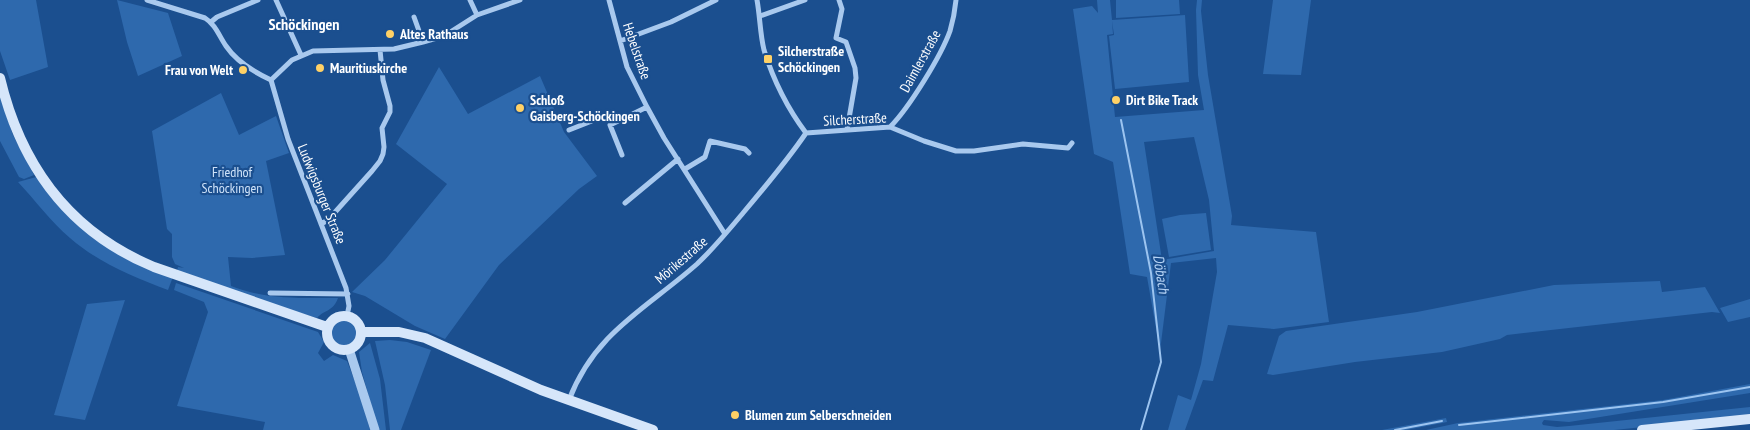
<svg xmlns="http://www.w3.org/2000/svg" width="1750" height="430" font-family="'PT Sans Narrow',sans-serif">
<rect width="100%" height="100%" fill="#1b4f8f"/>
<!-- green -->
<path fill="#2e69ad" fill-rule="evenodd" d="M0 0H36L48 67 10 80 0 51Z
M117 0 168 13 182 56 138 76 127 42Z
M1097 0H1110L1112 20 1185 15 1189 82 1115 89 1109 36 1114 35 1112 21 1113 34 1107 35 1115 117 1204 110 1198 75 1196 10 1197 0H1202L1201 11 1208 75 1232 216 1231 225 1316 232 1329 322 1274 329 1228 325 1213 381 1203 380 1185 430H1168L1178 395 1191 400 1201 364 1217 272 1216 258 1171 263 1160 351 1147 277 1130 274 1113 162 1094 154 1073 9 1092 6 1098 13ZM1194 137 1209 200 1214 251 1162 260 1144 142Z
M1116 0H1179L1180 14 1116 18Z
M1273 0H1311L1301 75 1263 74Z
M439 67 468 114 540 76 564 132 597 176 579 189 499 265 445 339 415 326 365 296 352 292 385 260 447 184 396 144Z
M221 93 239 135 276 116 289 153 266 161 285 255 252 258 228 257 231 286C266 300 302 298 338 298 333 312 325 309 317 318L280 307 177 271 178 267 184 268 175 264 172 257V234L167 229 152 131Z
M0 97 13 135 34 175 24 179 19 177 0 141Z
M40 176 99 237 174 274 168 290C133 277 99 263 70 238 51 222 35 200 18 182Z
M1206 213 1211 250 1169 257 1162 219 1180 215Z
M1660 281 1662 292 1705 287 1720 313 1712 312 1507 335 1500 339 1442 352 1355 362 1273 375 1267 374 1279 336 1286 331 1417 312 1554 285Z
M176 283 318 332 324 342 318 353 324 361 333 355 347 361 361 397 370 430H263L265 422 177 406 208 312 204 302 174 290Z
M1750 299V317L1728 322 1720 308Z
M125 300 85 420 54 415 87 304Z
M331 333a13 13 0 1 1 26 0a13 13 0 1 1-26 0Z
M390 340 407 342 431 350 401 430H390L385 385 375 341Z
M370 343 380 379 386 430H378L362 372 359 352Z
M1750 384V393L1569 422 1544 420 1542 423 1543 425 1557 427 1569 426 1750 407V416L1614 430H1426L1458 423 1663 400Z
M1446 418 1447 422 1442 423 1406 430H1382Z"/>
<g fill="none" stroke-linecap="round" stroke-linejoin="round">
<!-- stream -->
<path stroke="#9cc4f0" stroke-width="2" d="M1121 120 1151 273 1161 362 1141 430
M1459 425 1663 402 1750 387
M1395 430 1442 421"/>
<!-- minor -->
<path stroke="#a9c9ee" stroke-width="5" d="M147 0 205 18C216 25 219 36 226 46 236 61 256 73 271 80
M276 0 301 55
M470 0 477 15
M609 0 627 67 647 107 664 138 725 234
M757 0C760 16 760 34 764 50 773 79 788 109 806 133
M839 0 842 9 836 38 846 42 855 68 856 78 847 130
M760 16 805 0
M414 17 423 42
M211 22 217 17 258 0
M620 41 671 22 716 0
M271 80 292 60 313 51 394 49 423 42 444 36 477 15 520 0
M271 80 288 139 346 288 349 306 347 316
M890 127C909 108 941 56 950 31 953 21 955 10 956 0
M569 130 607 115
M806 133 890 127 924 141 956 151H974L1023 144 1068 148 1072 143
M622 155 610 125 647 107
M685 169 705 157 710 141 745 149 749 153
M625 203 678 159
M321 224 328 220 372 171 380 161 383 154 384 147 382 128 390 112V106L383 80 380 50
M270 293 348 294
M569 400C595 332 646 309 697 264 714 248 728 231 743 213 765 187 787 161 806 133"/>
<!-- tertiary -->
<path stroke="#a9c9ee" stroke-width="9" d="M349 349 375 430"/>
<!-- secondary -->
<path stroke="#d6e6fa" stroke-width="10" d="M0 78C21 166 69 232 154 267L327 327
M327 333a17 17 0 1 1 34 0a17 17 0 1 1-34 0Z
M361 332H399L425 338 541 390 653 430
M1642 430 1750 419"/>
</g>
<!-- markers -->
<g fill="#ffd166" stroke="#1b4f8f" stroke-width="2">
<circle cx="390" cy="34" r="5"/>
<rect x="763" y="54" width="10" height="10" rx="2.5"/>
<circle cx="320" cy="68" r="5"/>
<circle cx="243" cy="70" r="5"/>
<circle cx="1116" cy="100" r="5"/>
<circle cx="520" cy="108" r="5"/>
<circle cx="735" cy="415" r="5"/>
</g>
<g text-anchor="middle" stroke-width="4.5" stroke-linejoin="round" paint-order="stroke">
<!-- poi labels -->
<g font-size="14" font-weight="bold" fill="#fff" stroke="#1b4f8f" text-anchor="start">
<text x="400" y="39">Altes Rathaus</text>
<text x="778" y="56">Silcherstraße<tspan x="778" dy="16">Schöckingen</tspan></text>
<text x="330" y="73">Mauritiuskirche</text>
<text x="233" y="75" text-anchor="end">Frau von Welt</text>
<text x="530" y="105">Schloß<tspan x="530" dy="16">Gaisberg-Schöckingen</tspan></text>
<text x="1126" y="105">Dirt Bike Track</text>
<text x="745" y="420">Blumen zum Selberschneiden</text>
</g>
<!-- street labels -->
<g font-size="14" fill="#fff" stroke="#1b4f8f">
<text transform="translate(637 51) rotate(71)" y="5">Hebelstraße</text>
<text transform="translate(920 61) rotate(-61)" y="5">Daimlerstraße</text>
<text transform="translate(855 119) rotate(-3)" y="5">Silcherstraße</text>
<text transform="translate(322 194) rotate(68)" y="5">Ludwigsburger Straße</text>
<text transform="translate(681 260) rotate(-41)" y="5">Mörikestraße</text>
</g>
<!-- park labels -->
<g font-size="14" fill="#cfe3fa" stroke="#1b4f8f">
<text x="232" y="177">Friedhof<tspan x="232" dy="16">Schöckingen</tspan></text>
</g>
<!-- water labels -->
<g font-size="15" font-style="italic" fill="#b5d3f5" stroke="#1b4f8f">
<text transform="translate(1161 274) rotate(81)" y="5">Döbach</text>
</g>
<!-- quarter labels -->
<g font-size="16" font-weight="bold" fill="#fff" stroke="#1b4f8f">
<text x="304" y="30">Schöckingen</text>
</g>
</g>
</svg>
